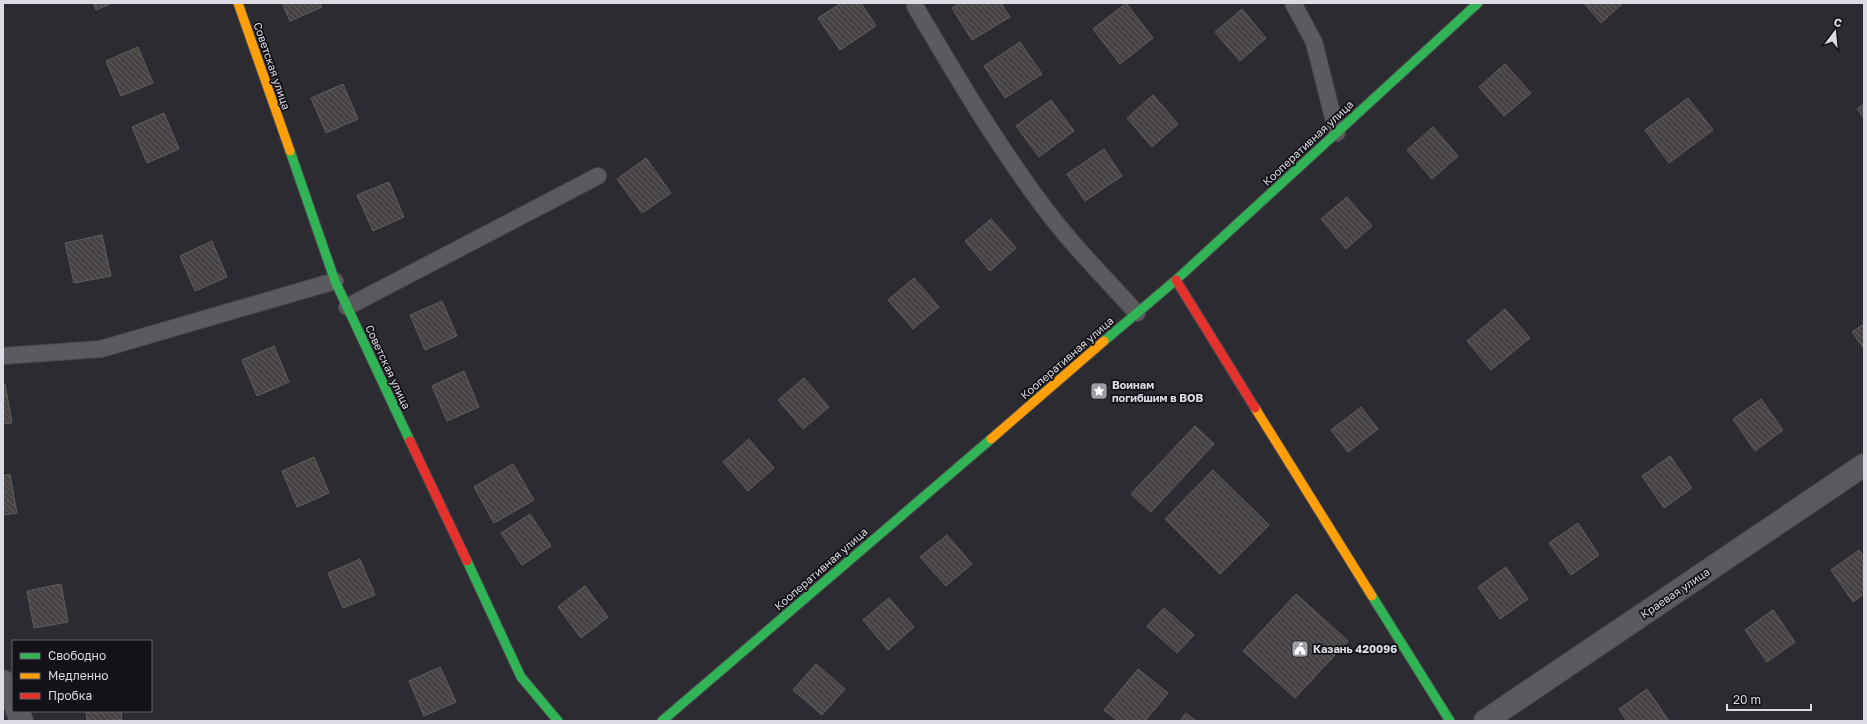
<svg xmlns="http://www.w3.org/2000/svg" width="1867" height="724" font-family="'Golos Text',sans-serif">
<defs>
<pattern id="building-back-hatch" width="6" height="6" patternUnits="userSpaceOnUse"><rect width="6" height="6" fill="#474345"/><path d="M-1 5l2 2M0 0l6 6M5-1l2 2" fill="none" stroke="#615e60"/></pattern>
</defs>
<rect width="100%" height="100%" fill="#2c2b32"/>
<!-- building -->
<path fill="url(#building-back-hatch)" stroke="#615d5f" d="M93 3H112L96 10Z
M282 3H320L322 7 290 21Z
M841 3H861L876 26 840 50 818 18Z
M960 3H1001L1010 17 972 40 952 8Z
M1126 3 1153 38 1120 64 1093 29Z
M1584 3H1623L1601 23Z
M1242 9 1266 38 1240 61 1215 32Z
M1020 42 1042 74 1005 98 984 66Z
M138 47 153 83 121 96 106 61Z
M1505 64 1531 93 1504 116 1479 87Z
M343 84 358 119 326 133 311 98Z
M1153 95 1178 124 1152 147 1127 118Z
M1688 98 1713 130 1669 163 1645 130Z
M1051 100 1074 131 1039 157 1016 126Z
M1864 104V118L1857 109Z
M164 113 179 149 147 163 132 127Z
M1433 127 1458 156 1432 179 1407 150Z
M1104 149 1122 176 1085 201 1067 174Z
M646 158 671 193 642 213 617 179Z
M389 182 404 217 373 231 357 195Z
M1347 197 1372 226 1346 249 1321 219Z
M991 219 1016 248 990 271 965 241Z
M102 235 111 276 74 283 65 243Z
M212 241 227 277 195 291 180 256Z
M914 278 939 307 913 329 888 300Z
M442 301 457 336 425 350 410 315Z
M1505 309 1530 338 1491 370 1467 341Z
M1864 324V349L1852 332Z
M274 346 289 382 257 396 242 360Z
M464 371 479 407 447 421 432 386Z
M804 378 829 407 803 429 778 400Z
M5 384 12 423 3 424V385Z
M1761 399 1783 430 1755 451 1733 419Z
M1361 407 1378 429 1348 452 1331 430Z
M1195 426 1214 444 1151 512 1131 494Z
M749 439 774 468 748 491 723 462Z
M1670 456 1692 488 1664 508 1642 476Z
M314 457 329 493 297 507 282 471Z
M513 464 534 500 494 523 474 487Z
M1213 470 1269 525 1220 574 1165 519Z
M10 474 17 513 3 515V476Z
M530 514 551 546 522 565 501 533Z
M1578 523 1599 555 1571 575 1549 543Z
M947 535 972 564 946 586 920 557Z
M1859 550 1864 557V594L1853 602 1831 570Z
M360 559 375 595 343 608 328 573Z
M1506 567 1528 599 1500 619 1478 587Z
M61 584 68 622 34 628 27 591Z
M585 586 608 617 581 638 558 607Z
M1296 594 1348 641 1295 698 1243 651Z
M889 598 914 627 888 650 863 620Z
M1164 608 1194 635 1177 653 1147 626Z
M1773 610 1795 642 1767 662 1745 630Z
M816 664 845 689 822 715 793 690Z
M440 667 456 702 424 716 409 681Z
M1138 669 1168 693 1145 721H1118L1104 710Z
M1647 689 1669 721H1627L1619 709Z
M86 711H121L122 720 87 721Z
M1186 713 1196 721H1180Z"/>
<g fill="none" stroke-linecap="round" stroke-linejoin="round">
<defs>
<path id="lane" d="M1293 3 1314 42 1337 133
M915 6C955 74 995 142 1043 206 1071 244 1105 278 1137 313
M347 307 598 176
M3 356 101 349 335 281"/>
<path id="street" d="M3 681 13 702
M17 711 22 721
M1485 721 1864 465"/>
<path id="fast" d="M290 151 335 281 410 441
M1104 341 1176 280 1478 3
M467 561 521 677 558 721
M1372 596 1450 721
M662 721 991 439"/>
<path id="slow" d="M238 3 290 151
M1255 408 1372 596
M991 439 1104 341"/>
<path id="jam" d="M1176 280 1255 408
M410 441 467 561"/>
</defs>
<!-- lane casing -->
<use href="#lane" stroke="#49484e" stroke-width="18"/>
<!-- street casing -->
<use href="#street" stroke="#49484e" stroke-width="24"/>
<!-- fast casing -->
<use href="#fast" stroke="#49484e" stroke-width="11"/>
<!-- slow casing -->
<use href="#slow" stroke="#49484e" stroke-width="11"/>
<!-- jam casing -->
<use href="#jam" stroke="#49484e" stroke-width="11"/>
<!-- lane -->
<use href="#lane" stroke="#5b5b5f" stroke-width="16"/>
<!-- street -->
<use href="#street" stroke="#5b5b5f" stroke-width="22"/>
<!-- fast -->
<use href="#fast" stroke="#30b455" stroke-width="9"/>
<!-- slow -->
<use href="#slow" stroke="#ff9f0a" stroke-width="9"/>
<!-- jam -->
<use href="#jam" stroke="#e5322d" stroke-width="9"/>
</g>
<!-- icons -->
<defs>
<symbol id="sight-square" viewBox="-11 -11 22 22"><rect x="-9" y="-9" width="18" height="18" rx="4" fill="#9e9da5" stroke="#131218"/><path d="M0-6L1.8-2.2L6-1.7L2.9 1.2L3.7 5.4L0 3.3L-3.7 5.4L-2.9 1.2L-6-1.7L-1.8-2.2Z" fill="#fff"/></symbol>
<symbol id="civic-square" viewBox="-11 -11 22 22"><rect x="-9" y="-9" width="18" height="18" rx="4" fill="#9e9da5" stroke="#131218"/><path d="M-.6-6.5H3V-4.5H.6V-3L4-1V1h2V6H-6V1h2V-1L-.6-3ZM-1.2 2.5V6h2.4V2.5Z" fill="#fff"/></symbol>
</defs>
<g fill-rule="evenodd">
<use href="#sight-square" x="1089" y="381" width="20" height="20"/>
<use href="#civic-square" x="1290" y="639" width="20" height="20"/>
</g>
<g text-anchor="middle" stroke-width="3.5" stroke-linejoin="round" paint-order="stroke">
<!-- street labels -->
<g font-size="11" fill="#dcdae3" stroke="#131218">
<text transform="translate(272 66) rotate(71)" y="4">Советская улица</text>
<text transform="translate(1308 143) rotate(-43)" y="4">Кооперативная улица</text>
<text transform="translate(1067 358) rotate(-41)" y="4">Кооперативная улица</text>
<text transform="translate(388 367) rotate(65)" y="4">Советская улица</text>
<text transform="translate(821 569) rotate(-41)" y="4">Кооперативная улица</text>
<text transform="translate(1675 593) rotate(-34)" y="4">Краевая улица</text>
</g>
<!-- poi labels -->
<g font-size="11" font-weight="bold" fill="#dcdae3" stroke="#131218" text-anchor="start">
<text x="1112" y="389">Воинам<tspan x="1112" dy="13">погибшим в ВОВ</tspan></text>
<text x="1313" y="653">Казань 420096</text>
</g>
</g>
<!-- border -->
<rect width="1867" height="724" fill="none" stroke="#dcdae3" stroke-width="8"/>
<!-- legend -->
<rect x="12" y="640" width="140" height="72" fill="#131218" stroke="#636269"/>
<rect x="20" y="653" width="20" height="6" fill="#30b455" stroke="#636269"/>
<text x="48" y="660" font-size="12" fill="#dcdae3">Свободно</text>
<rect x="20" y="673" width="20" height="6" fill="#ff9f0a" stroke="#636269"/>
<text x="48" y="680" font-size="12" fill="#dcdae3">Медленно</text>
<rect x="20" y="693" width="20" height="6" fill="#e5322d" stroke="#636269"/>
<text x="48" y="700" font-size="12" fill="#dcdae3">Пробка</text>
<!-- north arrow -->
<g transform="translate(1835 32) rotate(16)" stroke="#131218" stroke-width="3" paint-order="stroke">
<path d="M0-3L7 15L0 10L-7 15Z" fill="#dcdae3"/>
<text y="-6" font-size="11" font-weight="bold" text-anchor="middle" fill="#dcdae3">С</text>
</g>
<!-- scale -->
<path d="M1727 704v6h84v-6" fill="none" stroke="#dcdae3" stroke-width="2"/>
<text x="1733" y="704" font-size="12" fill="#dcdae3" stroke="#131218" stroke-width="3" paint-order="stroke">20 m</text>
</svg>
